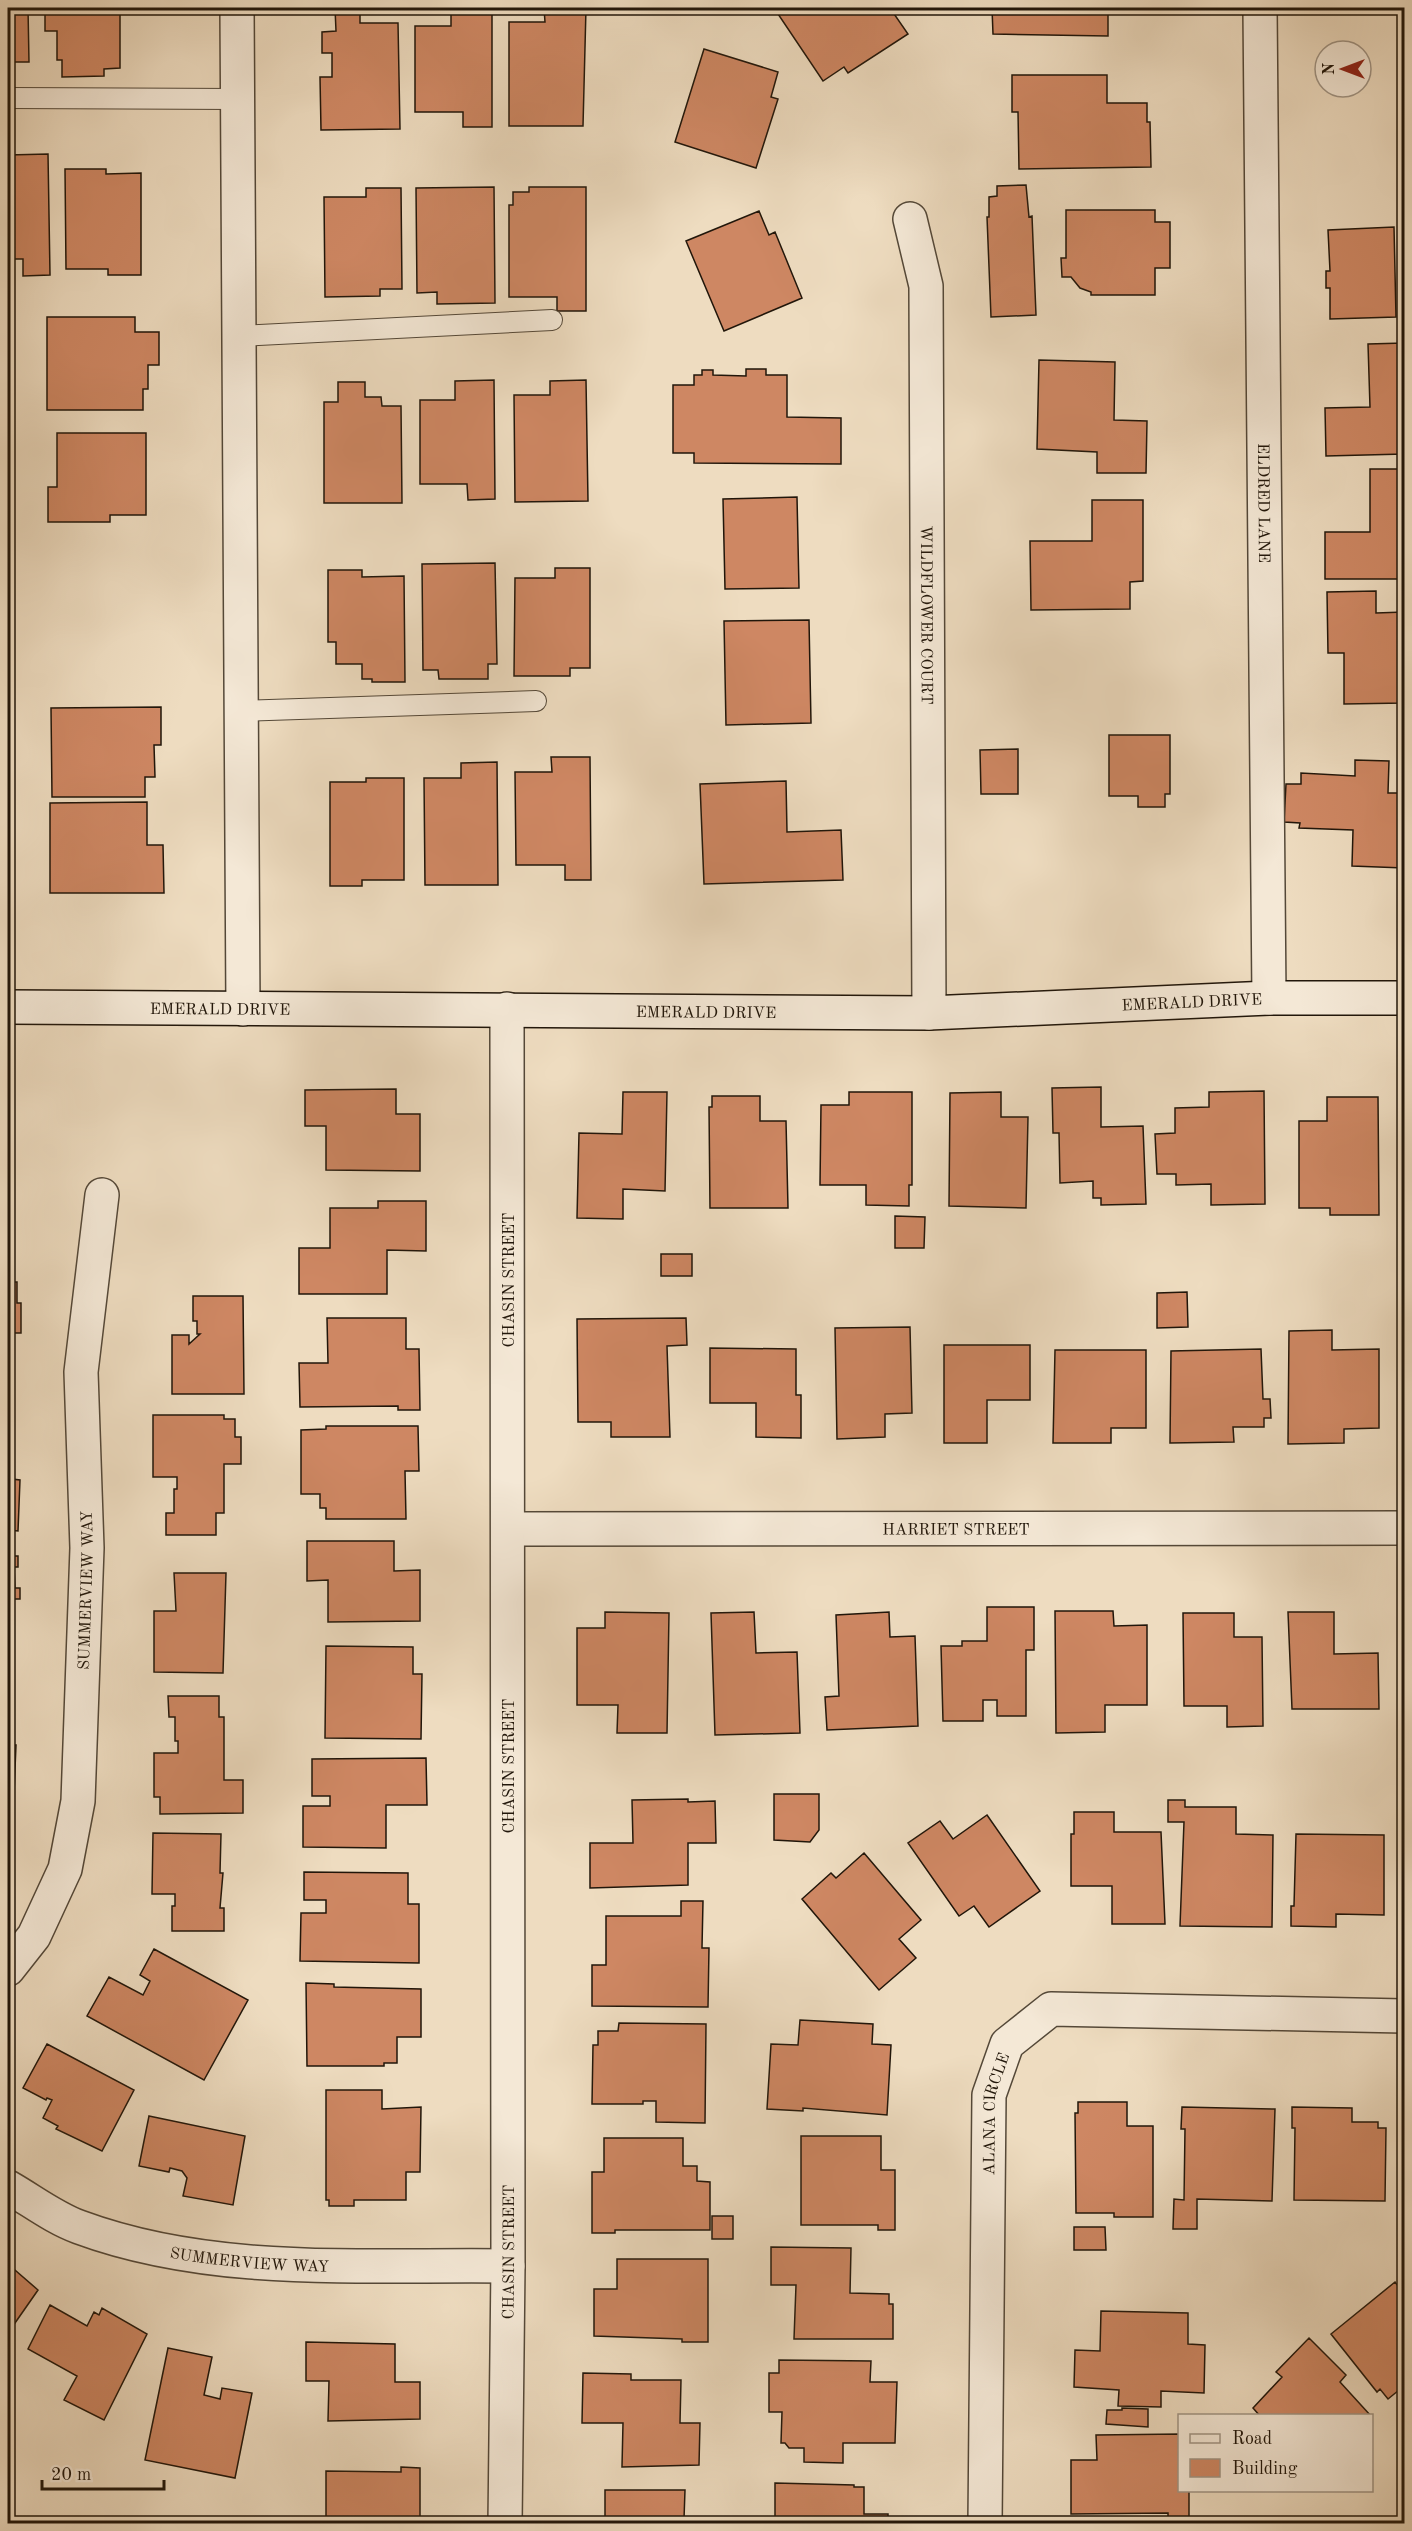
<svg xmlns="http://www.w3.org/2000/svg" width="1412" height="2531" font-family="'Old Standard TT',serif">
<rect width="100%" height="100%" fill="#eedcc0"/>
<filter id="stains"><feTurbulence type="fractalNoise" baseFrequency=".00333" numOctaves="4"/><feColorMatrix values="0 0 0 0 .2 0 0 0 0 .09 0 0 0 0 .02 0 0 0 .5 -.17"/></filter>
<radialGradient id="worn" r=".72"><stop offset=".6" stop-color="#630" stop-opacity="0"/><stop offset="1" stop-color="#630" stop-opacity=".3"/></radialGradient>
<!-- building -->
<path fill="#ce8763" stroke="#21160a" stroke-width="1.5" d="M8 8H28L29 62H8V70Z
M45 8H120V68L104 69V76L62 77V60H57V31H45Z
M335 8H360V23H398L400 129 321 130 320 77H332V53H322V32L336 31Z
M451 8H492V127H463V112H415V26H451Z
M544 8H586L583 126H509V22H545Z
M774 8H890L908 34 848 73 844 67 823 81Z
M992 8H1108V36L993 34Z
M704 49 778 72 771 97 778 99 756 168 675 142Z
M1012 75H1107V103H1147V122H1150L1151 167 1019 169 1018 112H1012Z
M48 154 50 275 23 276V259H8V155Z
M65 169H106V174L141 173V275H108V269H66Z
M1026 185 1029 217 1032 216 1036 315 991 317 987 217H989V197L997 196V186Z
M494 187 495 303 437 304V292L417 293 416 188Z
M529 187H586V311H557V297H509V205H513V192H529Z
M366 188H401L402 289H380V296L325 297 324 197H366Z
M1066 210H1155V222H1170V268H1155V295H1091V292L1080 288 1071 277H1062L1061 258H1066Z
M759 211 769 235 775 232 802 298 724 331 686 241Z
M1394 227 1396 317 1330 319V288H1326V271H1330L1328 230Z
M47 317H135V332H159V365H148V389H143V410H47Z
M1404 343V454L1326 456 1325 408 1370 407 1368 344Z
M1039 360 1115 362 1114 420 1147 421 1146 473H1097V452L1037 449Z
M746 369H766V375H787V417L841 418V464L694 463V453H673V385H694V375H702V370H713V375L746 376Z
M494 380 495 499 468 500 467 484H420V400H455V381Z
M586 380 588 501 515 502 514 395H550V381Z
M338 382H365V397H381L382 406H401L402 503H324V402H338Z
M57 433H146V515H110V522H48V487H57Z
M1370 469H1404V579H1325V532H1370Z
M797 497 799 588 725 589 723 499Z
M1092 500H1143V581L1130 582V609L1031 610 1030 541H1092Z
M495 563 497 664H488V679H439L438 670H423L422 564Z
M555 568H590V668H570V676H514L515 578H555Z
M328 570H362V577L404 576 405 682H372V679H362V664H336V642H328Z
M1376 591V613L1404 612V703L1344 704V653H1328L1327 592Z
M809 620 811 723 726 725 724 621Z
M161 707V745H154L155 777H145V797H52L51 708Z
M1109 735H1170V794H1165V807H1138V796H1109Z
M1018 749V794H981L980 750Z
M551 757H590L591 880H565V865H516L515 772H552Z
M1355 760 1389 761 1388 793H1404V868L1352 866 1353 830 1299 828 1300 823 1284 822 1286 784H1301V773L1355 776Z
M497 762 498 885H425L424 778H461V763Z
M366 778H404V880H362V886H330V782H366Z
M786 781 787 832 841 830 843 880 704 884 700 784Z
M147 802V845H163L164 893H50V803Z
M1101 1087V1127L1143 1126 1146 1204 1101 1205V1198H1093V1181L1060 1183 1059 1133H1053L1052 1088Z
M396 1089V1114H420V1171L326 1170V1126H305V1090Z
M1264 1091 1265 1204 1211 1205V1184L1176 1185V1174H1157L1155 1134 1175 1133V1108L1209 1107V1092Z
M623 1092H667L665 1191 623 1189V1219L577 1218 579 1133 622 1134Z
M849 1092H912V1185H909V1206L866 1205V1185H820L821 1105H849Z
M1001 1092V1117H1028L1026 1208 949 1206 950 1093Z
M712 1096H760V1121H786L788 1208H710L709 1107H712Z
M1327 1097H1378L1379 1215H1330V1208H1299V1121H1327Z
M378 1201H426V1251L387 1250V1294H299V1248H330V1208H378Z
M895 1216 925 1217 924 1248H895Z
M661 1254H692V1276H661Z
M8 1282H17V1303H21V1333H10V1346H8Z
M1187 1292 1188 1327 1157 1328V1293Z
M193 1296H243L244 1394H172V1335H189V1344L200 1334H197V1321H193Z
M327 1318H406V1349H419L420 1410H398V1406L300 1407 299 1363H328Z
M686 1318 687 1345 667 1346 670 1437H611V1422H578L577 1319Z
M910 1327 912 1413 885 1414V1437L837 1439 835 1328Z
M1332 1330V1350L1379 1349V1428L1344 1429V1443L1288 1444 1289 1331Z
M944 1345H1030V1400H987V1443H944Z
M710 1348 796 1349V1395H801V1438L756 1437V1403H710Z
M1261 1349 1263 1399H1270L1271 1418H1264V1427H1233L1234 1442 1170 1443 1171 1351Z
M1055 1350H1146V1428H1111V1443H1053Z
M153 1415H224V1419H235V1437H241V1464H224V1513H216V1535H166V1513H174V1489H177V1477H153Z
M326 1426H418L419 1471H405L406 1519H326V1508H320V1494H301V1430L326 1429Z
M8 1470H12V1479L20 1480 18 1531 8 1530Z
M307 1541H394V1571L420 1570V1621L328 1622V1580L307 1581Z
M8 1556H18V1567H14L15 1588H20V1599H11L8 1603Z
M174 1573H226L223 1673 154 1672V1611H176Z
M987 1607H1034V1650H1026V1716H997V1700H983V1721H943L941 1646H962V1641H987Z
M1055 1611H1113L1114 1626 1147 1625V1705H1105V1732L1056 1733Z
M605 1612 669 1613 667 1733H617L618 1705H577V1628H605Z
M754 1612 756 1653 797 1652 800 1733 715 1735 711 1613Z
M889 1612 890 1637 915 1636 918 1726 827 1730 825 1697 839 1696 836 1615Z
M1288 1612H1334V1654L1378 1653 1379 1709H1292Z
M1183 1613H1234V1637H1262L1263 1726 1227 1727V1706H1184Z
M1403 1645 1404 1748H1401L1400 1696H1404Z
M326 1646 413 1647V1674H422L421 1739 325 1738Z
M168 1696H219V1717H224V1780H243V1813L160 1814V1797H154V1753H178V1741H175V1717H169Z
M8 1732 9 1745H16L14 1793H8Z
M426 1758 427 1805H386V1848L303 1847V1806H330V1796H312V1759Z
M774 1794H819V1830L810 1842 774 1840Z
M688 1799V1802L715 1801 716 1843H688V1885L590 1888V1843H633L632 1800Z
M1168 1800H1185V1807H1236V1834L1273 1835 1272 1927 1180 1926 1184 1822H1168Z
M1074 1812H1114V1832H1161L1165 1924H1112V1886H1071V1834H1074Z
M987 1815 1040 1891 989 1927 974 1906 959 1916 908 1843 940 1821 953 1839Z
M153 1833 221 1834 220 1873H223L220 1908H224V1931H172V1906H175V1894H152Z
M1296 1834 1384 1835V1915L1336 1914V1927L1291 1926V1906H1294Z
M864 1853 921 1920 899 1939 916 1958 879 1990 802 1899 831 1873 836 1878Z
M304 1872 408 1873V1904H419V1963L300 1961 301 1913H326V1900H304Z
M681 1901H703L702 1948H709L708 2007 592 2006V1965H606V1916H681Z
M154 1949 248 2000 204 2080 87 2016 109 1977 143 1995 150 1981 140 1975Z
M306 1983 334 1984V1987L421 1989V2037H397V2063H384V2066H307Z
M800 2020 873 2024 872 2044 891 2045 887 2115 803 2108V2111L767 2109 771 2044 798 2045Z
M619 2023 706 2024 705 2123 656 2122V2101H643V2104H592L593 2045H598V2031H618Z
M47 2044 134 2090 102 2151 56 2129 58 2126 43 2118 52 2100 47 2098 46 2100 23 2088Z
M326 2090H382V2109L421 2107 420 2172H406V2200H354V2206H329V2200H326Z
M1078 2102H1127V2126H1153V2217H1114V2213H1076L1075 2113H1078Z
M1182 2107 1275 2109 1272 2201 1197 2199V2229H1173L1174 2199 1184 2200 1185 2129H1181Z
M1292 2107 1352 2108V2122H1378V2128H1386L1385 2201 1294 2200 1295 2128H1292Z
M149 2116 245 2136 233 2205 183 2196 187 2178 182 2171 170 2168 169 2172 139 2166Z
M801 2136H881V2170H895V2230H878V2225H801Z
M604 2138H683V2166H697V2181L710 2182V2230H615V2233H592V2172H604Z
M712 2216H733V2239H712Z
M1074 2227H1105L1106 2250H1074Z
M771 2247 851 2248 850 2293 889 2294V2304H893V2339H794L796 2285H771Z
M617 2259H708V2342H682V2339L594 2336V2289H617Z
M8 2264 38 2290 8 2333Z
M1395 2282 1404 2294V2386L1388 2399 1380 2389 1377 2392 1331 2334Z
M50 2305 87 2326 94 2312 99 2315 102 2308 147 2334 104 2420 64 2400 77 2376 28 2349Z
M1101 2311 1188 2313V2344L1205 2345 1204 2393 1161 2391V2407L1118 2406 1119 2390 1074 2387 1075 2350 1100 2351Z
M1309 2338 1346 2375 1340 2382 1371 2416H1260L1253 2408 1282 2377 1276 2372Z
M306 2342 395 2344V2382H420V2419L328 2421 329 2381H306Z
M168 2348 212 2357 204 2395 220 2399 222 2388 252 2393 235 2478 145 2460Z
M779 2360 871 2361 870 2382H897L895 2443H843V2463L804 2462V2448H789L785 2443H781L782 2412H769V2373H779Z
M583 2373 631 2374V2380H681L680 2423H700L699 2465 622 2467 623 2423H582Z
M1122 2408 1148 2409V2427L1106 2424 1107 2410H1122Z
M1180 2434V2490H1189V2524H1168V2513L1071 2514V2460H1097L1096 2435Z
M401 2467 420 2468V2524H326V2471L401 2472Z
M775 2483 854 2485V2487H864V2514H888V2524L775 2523Z
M605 2490H685L684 2519H704V2524H590V2517H605Z"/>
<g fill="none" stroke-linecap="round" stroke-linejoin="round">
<defs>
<path id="service" d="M8 98 238 99
M239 336 552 320
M242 711 536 701"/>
<g id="minor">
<path d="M237 8 243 1009"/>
<path id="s1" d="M1260 8 1269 998"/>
<path id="s2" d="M910 219 926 286 929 1013"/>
<path id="s3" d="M509 1529 1404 1528"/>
<path id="s4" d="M8 1969 34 1936 65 1869 78 1801 87 1548 81 1372 102 1195"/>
<path id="s5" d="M8 2187C31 2200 54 2218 79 2227 214 2277 367 2264 508 2266"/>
<path id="s6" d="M505 2524 508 2266 507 1009"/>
<path id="s7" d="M985 2524 989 2095 1007 2044 1051 2009 1404 2016"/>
</g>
<g id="secondary">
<path id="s8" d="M8 1007 929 1013 1269 998H1404"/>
</g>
</defs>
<!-- service casing -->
<use href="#service" stroke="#544838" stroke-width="22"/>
<!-- minor casing -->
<use href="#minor" stroke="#544838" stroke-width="36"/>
<!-- secondary casing -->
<use href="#secondary" stroke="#21160a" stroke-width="36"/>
<!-- service -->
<use href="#service" stroke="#f4e8d6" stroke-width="20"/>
<!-- minor -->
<use href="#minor" stroke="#f4e8d6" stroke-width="33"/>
<!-- secondary -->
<use href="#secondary" stroke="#f4e8d6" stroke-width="33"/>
</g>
<g text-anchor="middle" stroke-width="5" stroke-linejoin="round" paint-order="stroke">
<!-- street labels -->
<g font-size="16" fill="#21160a" stroke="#f4e8d6">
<text dy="6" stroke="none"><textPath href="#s1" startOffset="495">ELDRED LANE</textPath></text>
<text dy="6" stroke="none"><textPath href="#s2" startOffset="398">WILDFLOWER COURT</textPath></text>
<text dy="6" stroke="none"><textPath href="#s8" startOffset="1184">EMERALD DRIVE</textPath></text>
<text dy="6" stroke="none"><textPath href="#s8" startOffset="212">EMERALD DRIVE</textPath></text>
<text dy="6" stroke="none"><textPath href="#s8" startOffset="698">EMERALD DRIVE</textPath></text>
<text transform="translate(508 1280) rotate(-90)" y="6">CHASIN STREET</text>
<text dy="6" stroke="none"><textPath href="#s3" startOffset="447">HARRIET STREET</textPath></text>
<text dy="6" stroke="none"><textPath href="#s4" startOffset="396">SUMMERVIEW WAY</textPath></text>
<text transform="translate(508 1766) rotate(-90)" y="6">CHASIN STREET</text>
<text dy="6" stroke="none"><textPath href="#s7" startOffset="411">ALANA CIRCLE</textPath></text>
<text dy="6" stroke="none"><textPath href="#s6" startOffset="272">CHASIN STREET</textPath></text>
<text dy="6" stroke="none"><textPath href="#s5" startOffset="256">SUMMERVIEW WAY</textPath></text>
</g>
</g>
<!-- margin -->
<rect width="1412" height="2531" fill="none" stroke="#eedcc0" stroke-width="30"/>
<rect x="9" y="9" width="1394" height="2513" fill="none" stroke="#21160a" stroke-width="3"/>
<rect x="15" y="15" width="1382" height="2501" fill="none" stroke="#21160a" stroke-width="1.5"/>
<!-- legend -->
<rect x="1178" y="2414" width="195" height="78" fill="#f4e8d6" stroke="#a09484" stroke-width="1.5"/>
<rect x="1190" y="2434" width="30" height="9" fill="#f4e8d6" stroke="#a09484" stroke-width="1.5"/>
<text x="1232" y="2444" font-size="18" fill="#21160a">Road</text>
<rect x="1190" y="2459" width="30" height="18" fill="#ce8763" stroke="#a09484" stroke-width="1.5"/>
<text x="1232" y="2474" font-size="18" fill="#21160a">Building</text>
<!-- north arrow -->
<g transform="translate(1343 69) rotate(270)"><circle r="28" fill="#f4e8d6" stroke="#a09484" stroke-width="1.5"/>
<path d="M0-4.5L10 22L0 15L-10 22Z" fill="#8f2418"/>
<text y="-9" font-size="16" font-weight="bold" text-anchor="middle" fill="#21160a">N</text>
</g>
<!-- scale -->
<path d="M42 2480v9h122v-9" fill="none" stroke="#21160a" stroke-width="3"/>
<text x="51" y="2480" font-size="18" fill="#21160a" stroke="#f4e8d6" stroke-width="4.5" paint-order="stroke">20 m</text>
<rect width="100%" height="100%" filter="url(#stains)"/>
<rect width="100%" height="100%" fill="url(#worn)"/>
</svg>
